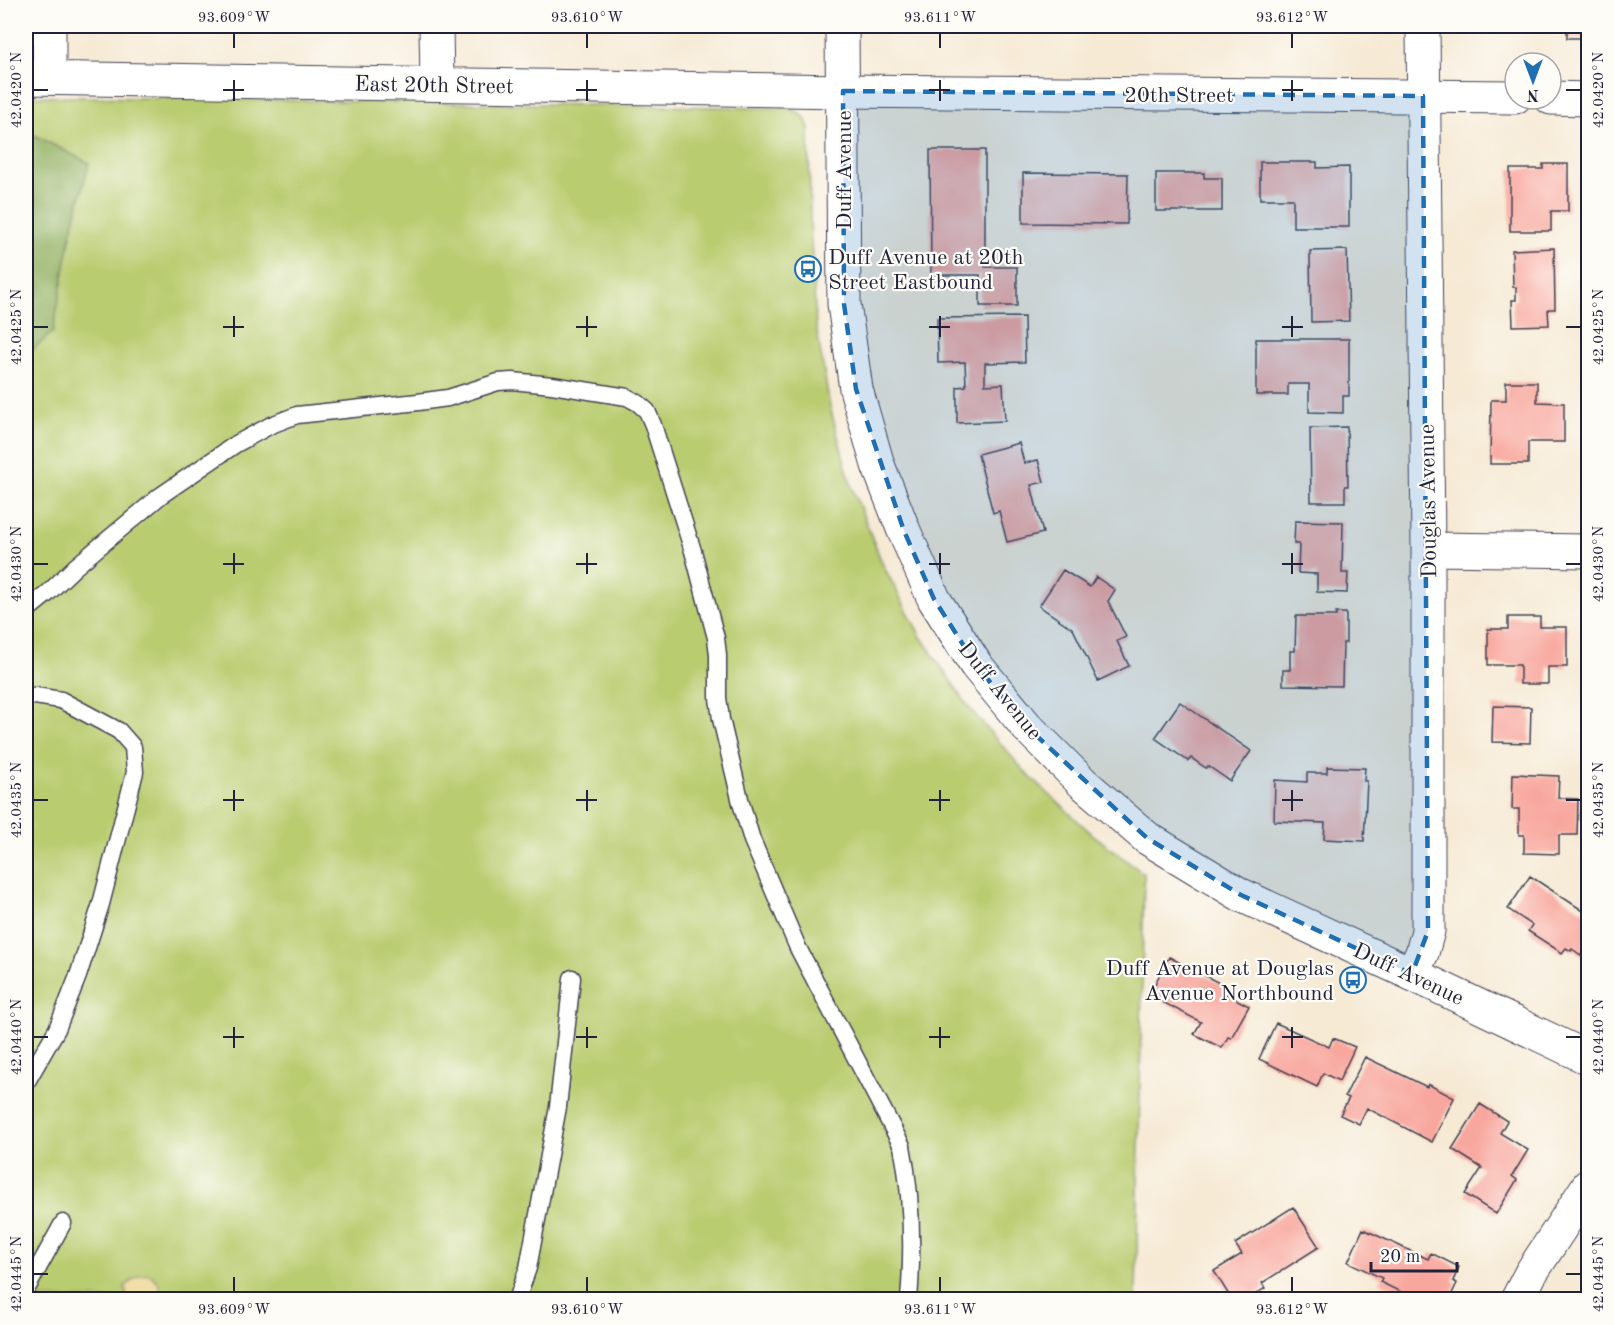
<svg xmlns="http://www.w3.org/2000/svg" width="1614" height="1325" font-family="'Old Standard TT',serif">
<rect width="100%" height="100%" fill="#fdfcf7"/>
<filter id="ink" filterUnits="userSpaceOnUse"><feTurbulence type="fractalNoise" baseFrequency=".0167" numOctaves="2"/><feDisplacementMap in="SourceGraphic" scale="12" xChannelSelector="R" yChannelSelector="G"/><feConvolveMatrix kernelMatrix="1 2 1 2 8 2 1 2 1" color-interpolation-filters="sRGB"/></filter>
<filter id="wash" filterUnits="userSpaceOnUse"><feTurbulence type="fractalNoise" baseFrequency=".008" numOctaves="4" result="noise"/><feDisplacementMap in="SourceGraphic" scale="24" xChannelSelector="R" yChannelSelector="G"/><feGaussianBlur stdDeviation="1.35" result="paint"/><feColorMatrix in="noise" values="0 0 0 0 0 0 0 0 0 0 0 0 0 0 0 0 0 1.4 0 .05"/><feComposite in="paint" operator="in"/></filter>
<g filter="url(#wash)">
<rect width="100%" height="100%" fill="#f6ead5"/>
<!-- green -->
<path fill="#b9cc6f" stroke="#6e7755" stroke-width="1.5" d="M26 96 788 108C800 112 807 117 809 130L810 222 816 326 830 407 851 485 883 565 921 637 970 709 1026 773 1091 833 1144 874 1136 1299H26Z"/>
<!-- forest -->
<path fill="#92b062" stroke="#5a694e" stroke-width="1.5" d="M26 131 89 163 71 234 53 332 26 355Z"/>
<!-- sand -->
<path fill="#eeda9e" stroke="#887e6c" stroke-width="1.5" d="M147 1274C159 1278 162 1288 159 1299H127L125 1286 139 1276Z"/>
<g id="blocks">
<!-- building -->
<path fill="#f8a79e" d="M954 26H996V30H954Z
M1567 26H1588V38H1567Z
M930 150H985V267H1017V306H980V275H931Z
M1260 162H1317V168L1349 167V227H1293V199H1260Z
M1543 164H1568V211H1551V231H1510V169H1543Z
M1023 173 1128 174 1127 224 1023 223Z
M1156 173H1204V178H1222V211H1156Z
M1554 248 1555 309H1548L1549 325 1513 326 1512 300H1516V287H1513L1512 250Z
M1347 250 1349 321 1311 322 1310 251Z
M1024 317 1025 362 985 363V385L1003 384 1005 421 957 423V387L966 386 965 362 938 363 937 318Z
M1256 339H1349V396H1343V413L1309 412V384H1288V395H1256Z
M1506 382H1537V402L1564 403V442H1528V464H1490L1491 400H1506Z
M1347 427 1348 486H1345V502H1311L1310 428Z
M1019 443 1024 463 1038 460 1044 482 1031 485 1043 533 1007 542 999 511 993 513 978 454Z
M1295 521 1343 522 1342 573H1348L1347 593 1317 592V574L1298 573 1299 544H1294Z
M1063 570 1090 587 1096 577 1115 590 1108 601 1126 637 1117 641 1129 666 1098 681 1073 629 1039 606Z
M1336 613H1346V643H1343L1342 686 1283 685V670H1290V651H1295L1296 616H1336Z
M1508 617H1540V627H1567V667H1548V684H1520V665H1488V629H1508Z
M1585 627H1588V668H1584Z
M1180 702 1251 751 1230 781 1208 766 1206 768 1191 758 1188 761 1155 738Z
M1493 706 1531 707 1530 743 1492 742Z
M1327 767 1365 768 1364 781H1367L1364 841 1324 839 1325 823 1274 821 1275 780 1307 782V773H1327Z
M1513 774 1559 776 1558 798 1578 799 1577 835H1559V854L1524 853V835H1519V809H1512Z
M1530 876 1588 914V960L1572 949 1571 951 1566 948 1562 953 1528 931 1532 925 1508 909Z
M1169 957 1227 987 1224 993 1249 1006 1231 1038 1228 1037 1222 1048 1194 1034 1201 1022 1149 995Z
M1276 1023 1329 1047 1333 1038 1355 1047 1339 1081 1323 1073 1317 1087 1259 1059Z
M1365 1057 1427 1087 1428 1084 1454 1098 1432 1142 1367 1108 1359 1124 1340 1115 1349 1098 1345 1096Z
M1480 1104 1507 1121 1500 1133 1528 1150 1512 1176 1517 1180 1496 1214 1465 1194 1482 1168 1452 1149Z
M1293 1207 1319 1247 1262 1283 1265 1288 1247 1300H1232L1214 1271 1242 1254 1235 1244Z
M1363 1229 1428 1259 1431 1253 1459 1267 1453 1281 1457 1283 1449 1300H1417L1380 1282 1382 1278 1348 1262Z"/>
</g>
</g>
<g filter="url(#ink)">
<use href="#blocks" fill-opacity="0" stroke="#424052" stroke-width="1.5"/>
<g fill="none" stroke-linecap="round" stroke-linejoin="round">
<defs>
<path id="service" d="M26 611 47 594 75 567 160 496 236 444 271 425 297 415 418 402 448 398 498 382 512 381 552 385 627 397 638 403 647 411 653 425 693 551 716 638 718 655V698L721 719 741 803 752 840 798 948 902 1146C912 1196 913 1249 909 1300
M26 696H35L61 700 119 731 133 747 135 772 101 904 78 976 57 1029 26 1083
M26 1290 63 1223
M517 1300 528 1268 558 1107 572 978"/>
<path id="minor" d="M436 26 437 84
M26 78 843 91
M49 78V26
M1428 549 1588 551
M1412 974 1422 953 1428 931V549L1423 26
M1517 1300 1531 1273 1588 1186"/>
<path id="tertiary" d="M843 91 1515 97
M1551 98 1588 99"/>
<path id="secondary" d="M842 26 844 304 856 389 878 465 904 531 934 599 976 665 1027 727 1083 783 1147 838 1241 895 1412 974 1588 1058"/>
</defs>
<!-- service casing -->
<use href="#service" stroke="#424052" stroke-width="19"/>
<!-- minor casing -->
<use href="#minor" stroke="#424052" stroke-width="35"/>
<!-- tertiary casing -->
<use href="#tertiary" stroke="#424052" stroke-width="35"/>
<!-- secondary casing -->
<use href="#secondary" stroke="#424052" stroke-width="35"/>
<!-- service -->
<use href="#service" stroke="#fff" stroke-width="16"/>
<!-- minor -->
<use href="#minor" stroke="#fff" stroke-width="33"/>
<!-- tertiary -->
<use href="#tertiary" stroke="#fff" stroke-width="33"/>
<!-- secondary -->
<use href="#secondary" stroke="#fff" stroke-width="33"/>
</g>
</g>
<!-- marked area -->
<path fill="#1f6fb2" fill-opacity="0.2" stroke="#1f6fb2" stroke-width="4.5" stroke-dasharray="12 8" stroke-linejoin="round" d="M843 91 1423 96 1428 931 1412 974 1241 895 1147 838 1027 727 976 665 934 599 904 531 856 389 844 304Z"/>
<!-- ticks -->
<path fill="none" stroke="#22223b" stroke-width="2" d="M234 33V48M587 33V48M940 33V48M1292 33V48M234 80V101M587 80V101M940 80V101M1292 80V101M33 90H48M223 90H244M576 90H597M929 90H950M1282 90H1303M1566 90H1581M234 316V337M587 316V337M940 316V337M1292 316V337M33 327H48M223 327H244M576 327H597M929 327H950M1282 327H1303M1566 327H1581M234 553V574M587 553V574M940 553V574M1292 553V574M33 564H48M223 564H244M576 564H597M929 564H950M1282 564H1303M1566 564H1581M234 790V811M587 790V811M940 790V811M1292 790V811M33 800H48M223 800H244M576 800H597M929 800H950M1282 800H1303M1566 800H1581M234 1027V1048M587 1027V1048M940 1027V1048M1292 1027V1048M33 1037H48M223 1037H244M576 1037H597M929 1037H950M1282 1037H1303M1566 1037H1581M33 1274H48M1566 1274H1581M234 1277V1292M587 1277V1292M940 1277V1292M1292 1277V1292"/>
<!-- icons -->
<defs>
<symbol id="bus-ring" viewBox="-11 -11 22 22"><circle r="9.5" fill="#fdfcf7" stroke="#1f6fb2" stroke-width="1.5"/><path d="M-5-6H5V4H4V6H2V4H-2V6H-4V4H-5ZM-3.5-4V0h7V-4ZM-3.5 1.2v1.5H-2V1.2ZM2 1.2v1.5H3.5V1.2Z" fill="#1f6fb2"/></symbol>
</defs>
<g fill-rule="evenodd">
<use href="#bus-ring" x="793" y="254" width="30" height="30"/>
<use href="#bus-ring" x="1338" y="965" width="30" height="30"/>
</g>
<g text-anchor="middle" stroke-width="4.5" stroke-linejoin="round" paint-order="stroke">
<!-- street labels -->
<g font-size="22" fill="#22223b" stroke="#fdfcf7">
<text transform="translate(434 84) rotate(1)" y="8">East 20th Street</text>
<text x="1179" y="102">20th Street</text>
<text transform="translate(843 170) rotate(-90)" y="8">Duff Avenue</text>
<text transform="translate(1427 501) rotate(-91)" y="8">Douglas Avenue</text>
<text transform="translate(1001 690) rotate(51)" y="8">Duff Avenue</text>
<text transform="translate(1409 973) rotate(25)" y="8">Duff Avenue</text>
</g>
<!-- poi labels -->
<g font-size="22" fill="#22223b" stroke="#fdfcf7" text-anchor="start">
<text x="828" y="264">Duff Avenue at 20th<tspan x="828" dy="25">Street Eastbound</tspan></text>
<text x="1334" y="975" text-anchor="end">Duff Avenue at Douglas<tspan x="1334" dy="25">Avenue Northbound</tspan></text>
</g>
</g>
<!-- margin -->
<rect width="1614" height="1325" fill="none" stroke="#fdfcf7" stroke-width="66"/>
<!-- north arrow -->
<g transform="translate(1533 81) rotate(180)"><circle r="28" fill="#fdfcf7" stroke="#a5a5ac" stroke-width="1.5"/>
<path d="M0-4.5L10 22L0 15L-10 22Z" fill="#1f6fb2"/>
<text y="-9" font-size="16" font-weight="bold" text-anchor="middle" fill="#22223b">N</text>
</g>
<!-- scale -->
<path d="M1371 1262v9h86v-9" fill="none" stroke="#22223b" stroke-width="3"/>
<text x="1380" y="1262" font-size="18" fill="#22223b" stroke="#fdfcf7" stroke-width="4.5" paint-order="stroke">20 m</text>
<rect x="33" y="33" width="1548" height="1259" fill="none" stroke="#22223b" stroke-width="2"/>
<g font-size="15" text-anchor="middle" fill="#22223b">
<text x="234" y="22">93.609°W</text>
<text x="587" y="22">93.610°W</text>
<text x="940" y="22">93.611°W</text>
<text x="1292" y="22">93.612°W</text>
<text transform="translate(1598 90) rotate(-90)" y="5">42.0420°N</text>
<text transform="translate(16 90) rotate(-90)" y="5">42.0420°N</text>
<text transform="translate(1598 327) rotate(-90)" y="5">42.0425°N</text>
<text transform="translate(16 327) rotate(-90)" y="5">42.0425°N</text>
<text transform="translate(1598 564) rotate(-90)" y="5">42.0430°N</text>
<text transform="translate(16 564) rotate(-90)" y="5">42.0430°N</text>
<text transform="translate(1598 800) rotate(-90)" y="5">42.0435°N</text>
<text transform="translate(16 800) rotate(-90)" y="5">42.0435°N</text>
<text transform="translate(1598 1037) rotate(-90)" y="5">42.0440°N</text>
<text transform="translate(16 1037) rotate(-90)" y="5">42.0440°N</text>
<text transform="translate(1598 1274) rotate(-90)" y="5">42.0445°N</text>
<text transform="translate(16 1274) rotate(-90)" y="5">42.0445°N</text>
<text x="234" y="1314">93.609°W</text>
<text x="587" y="1314">93.610°W</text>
<text x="940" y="1314">93.611°W</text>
<text x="1292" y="1314">93.612°W</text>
</g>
</svg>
